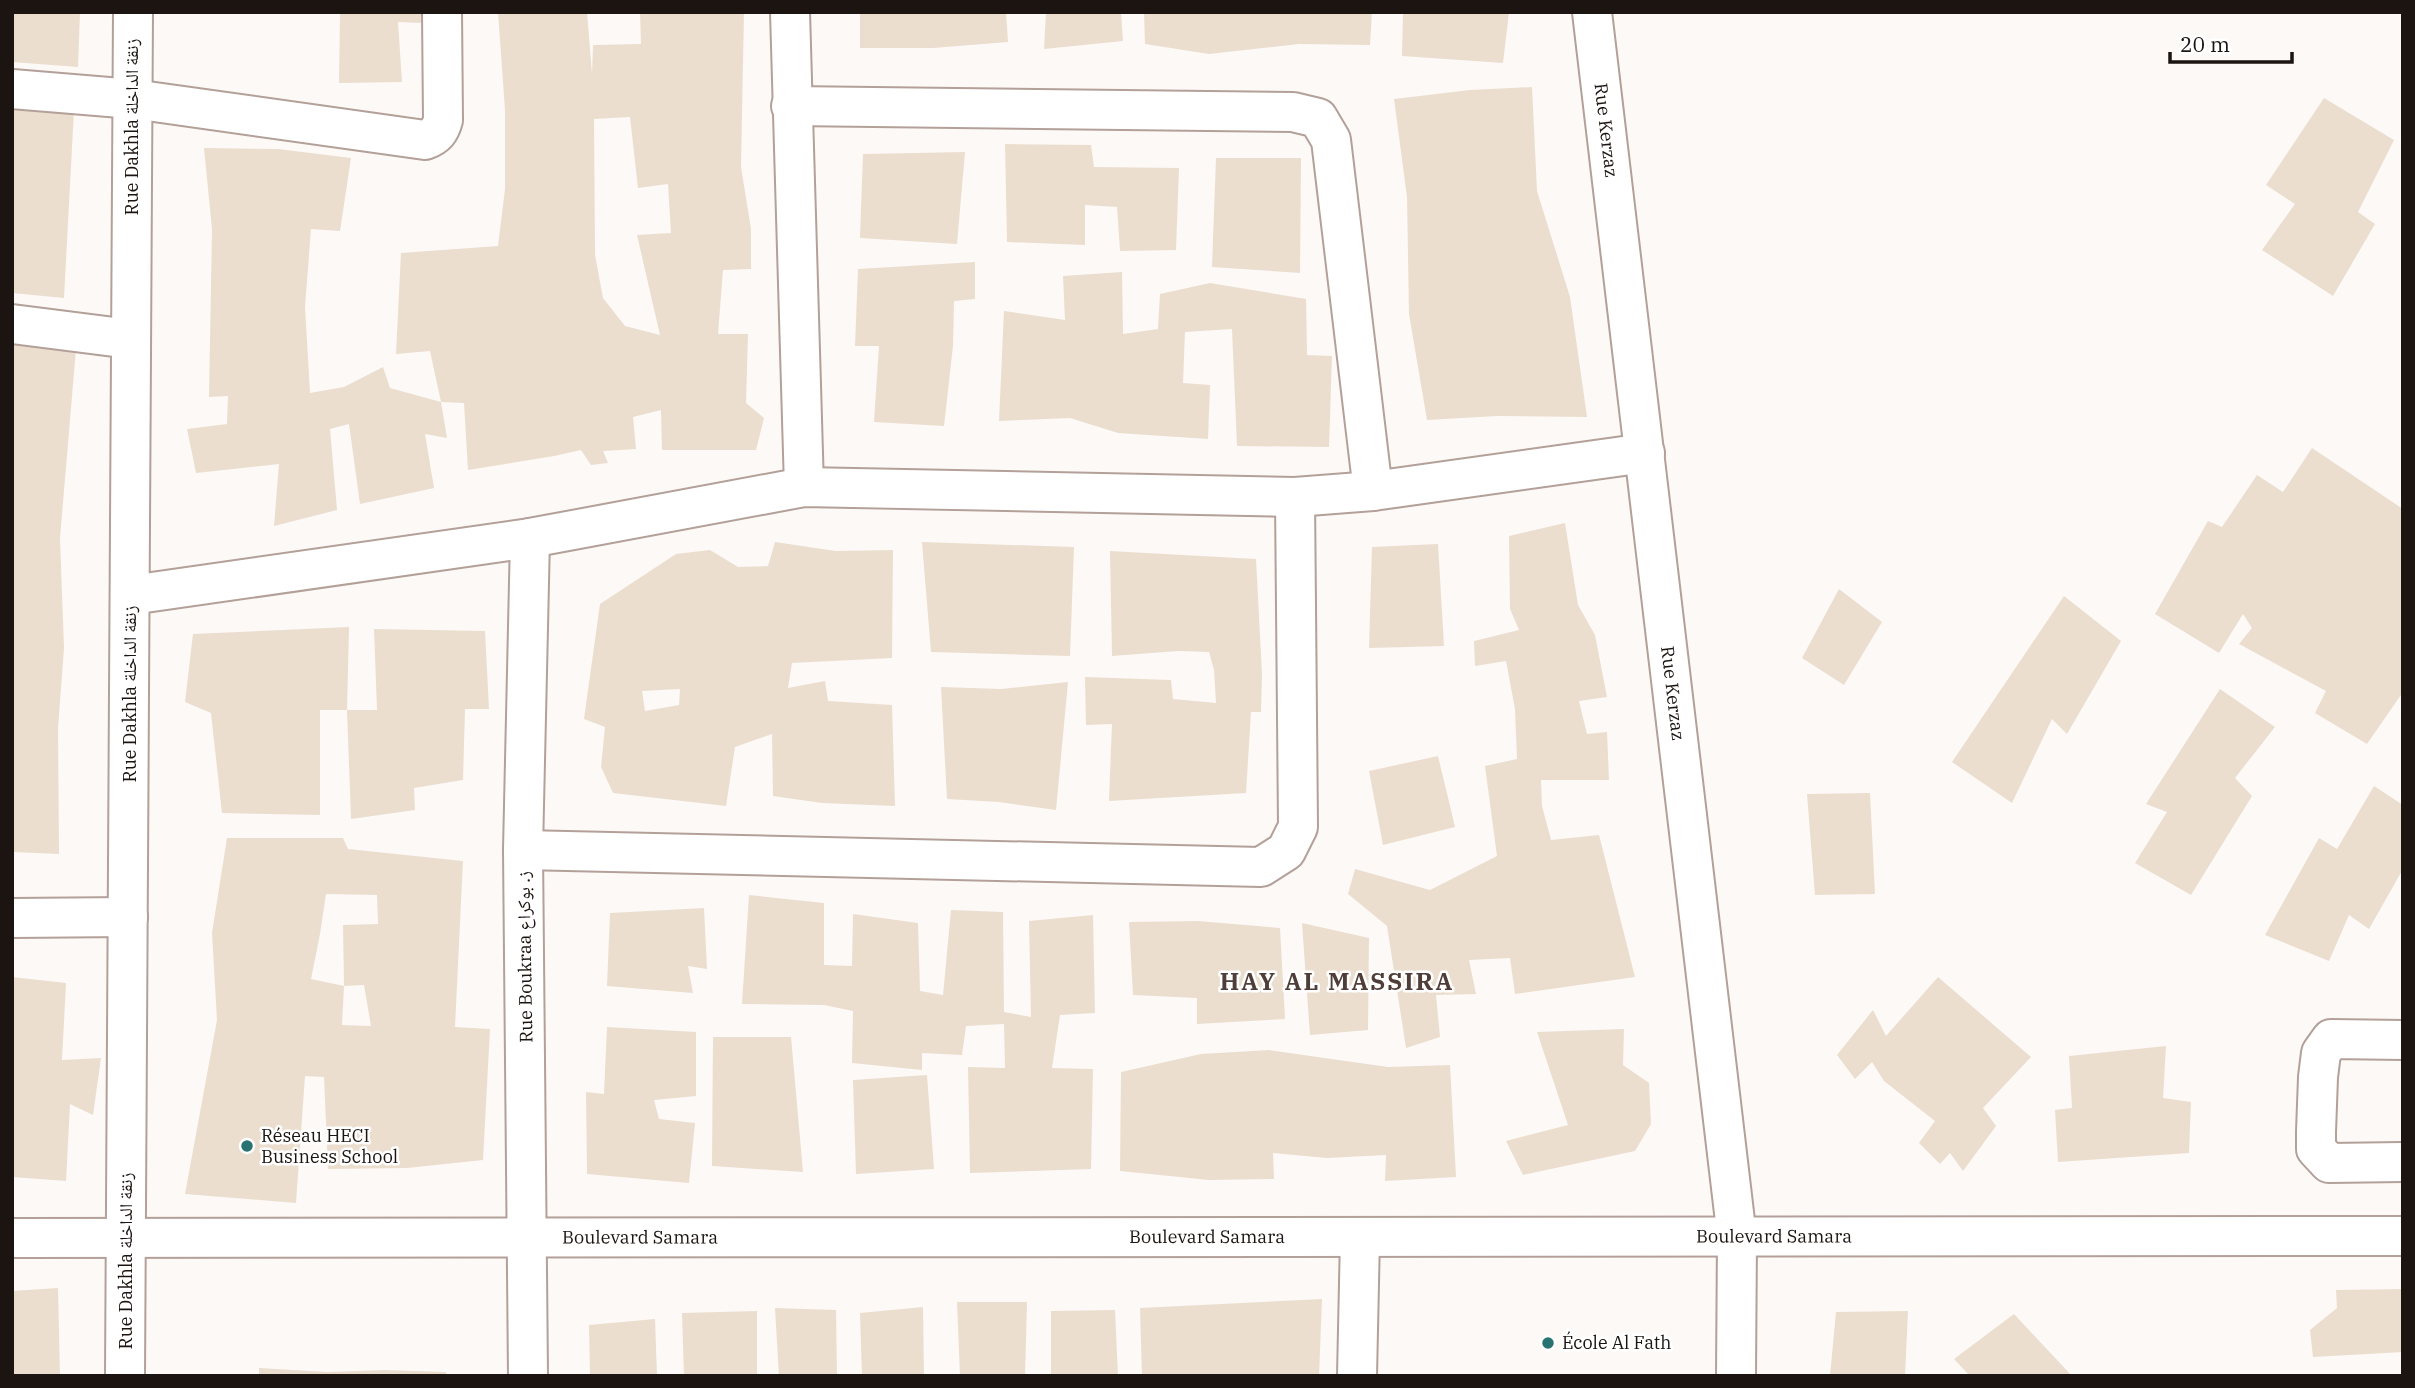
<svg xmlns="http://www.w3.org/2000/svg" width="2415" height="1388" font-family="'IBM Plex Serif','Noto Naskh Arabic',serif">
<rect width="100%" height="100%" fill="#fdf9f7"/>
<!-- building -->
<path fill="#ebdecf" fill-rule="evenodd" d="M12 12H80L78 67 12 62Z
M340 12H421V23L398 22 402 82 339 83Z
M498 12H587L592 74 593 45 641 44 640 12H744L741 167 751 229V269L723 270 718 334H748L746 403 764 418 756 450H662L661 410 633 417 636 449 603 451 608 463 591 465 581 450 554 456 468 470 464 403 441 402 430 351 396 354 401 253 498 246 505 189V110ZM630 117 638 188 668 184 671 233 637 235 660 335 625 326 603 298 595 255 594 119Z
M860 12H1006L1008 42 933 48H860Z
M1046 12H1121L1123 41 1044 49Z
M1144 12H1372L1370 45 1299 44 1209 54 1145 44Z
M1403 12H1509L1503 63 1402 56Z
M1532 87 1537 191 1570 297 1587 417 1497 416 1427 420 1409 314 1407 197 1394 99 1470 90Z
M2324 98 2394 140 2358 212 2375 224 2333 296 2262 250 2295 204 2266 185Z
M12 107 74 110 64 298 12 293Z
M1005 144 1091 145 1094 167 1179 168 1176 250 1120 251 1117 207 1085 205V245L1007 242Z
M204 148 278 149 351 158 340 231 311 229 305 307 310 393 344 387 383 367 390 388 441 402 447 438 425 434 434 488 360 504 349 424 330 429 337 510 274 526 279 464 196 473 187 429 227 424 228 396 209 397 212 229Z
M965 152 957 244 860 238 863 154Z
M1216 158H1301L1300 273 1212 267Z
M975 262V299L954 301 953 346 944 426 874 422 879 346H855L858 269Z
M1122 272 1123 334 1158 329 1160 294 1210 283 1306 299 1307 355 1332 356 1329 447 1237 446 1232 329 1185 332 1183 383 1210 385 1208 439 1118 433 1070 418 999 421 1004 311 1065 320 1063 276Z
M12 340 76 349 60 538 64 648 58 728 59 854 12 852Z
M2312 448 2403 509V692L2367 744 2315 713 2326 691 2239 644 2252 628 2243 614 2219 653 2155 614 2208 521 2222 527 2257 475 2283 492Z
M1565 523 1578 605 1595 635 1607 697 1579 701 1587 734 1607 732 1609 780H1541L1542 806 1551 840 1599 835 1635 977 1515 994 1510 958 1469 960 1476 994 1436 995 1440 1037 1406 1048 1387 926 1348 894 1355 869 1430 890 1497 856 1485 766 1517 759 1515 709 1506 661 1475 666 1474 641 1519 630 1510 609 1509 536Z
M775 542 836 551 893 550 892 658 792 663 788 688 825 681 828 701 892 705 895 806 822 803 773 796 772 734 735 747 726 806 613 793 601 767 605 727 584 719 600 604 676 554 710 550 738 567 768 566ZM680 689 679 705 645 711 642 691Z
M922 542 1074 547 1070 656 931 652Z
M1438 544 1444 646 1369 648 1372 547Z
M1110 551 1256 559 1262 674 1261 712H1251L1246 793 1109 801 1112 724 1086 725 1085 677 1171 680 1173 699 1216 703 1214 670 1209 652 1178 651 1112 656Z
M1839 589 1882 622 1844 685 1802 658Z
M2064 596 2121 641 2067 734 2052 719 2012 803 1952 762Z
M349 627 347 710H320V815L222 813 211 713 185 702 193 634Z
M374 629 485 631 489 709H465L463 780 414 788 415 810 351 819 347 710H377Z
M1068 682 1056 810 999 802 947 799 941 687 1001 689Z
M2220 689 2275 727 2235 778 2252 796 2191 895 2135 863 2167 812 2146 804Z
M1438 756 1455 827 1383 845 1369 771Z
M2374 786 2403 805V869L2369 929 2349 915 2329 961 2265 935 2319 838 2337 849Z
M1870 793 1875 894 1815 895 1807 794Z
M227 838H343L348 849 463 861 455 1027 490 1029 483 1160 407 1168 328 1169 324 1077 305 1076 296 1203 185 1194 217 1020 212 933ZM326 894 377 895 378 924 343 925 344 986 364 985 371 1026 342 1025 344 986 311 979 320 934Z
M749 895 824 903V965L852 966 853 914 918 923 920 991 943 995 951 910 1003 912 1004 1012 1031 1017 1029 921 1093 915 1095 1013 1060 1015 1052 1068 1093 1069 1091 1169 970 1173 968 1067 1005 1068 1004 1024 966 1026 962 1055 922 1053V1070L852 1063 853 1011 824 1005 742 1004Z
M704 908 707 969 688 966 693 993 607 986 610 913Z
M1198 921 1280 928 1285 1019 1197 1024V998L1133 995 1129 922Z
M1302 923 1369 938 1368 1030 1310 1035Z
M12 977 66 983 62 1060 101 1058 93 1115 70 1104 66 1181 12 1177Z
M1938 977 2031 1057 1983 1108 1996 1126 1963 1171 1950 1153 1940 1164 1919 1143 1935 1121 1884 1081 1872 1062 1855 1079 1837 1055 1873 1010 1886 1036Z
M607 1027 696 1032V1096L654 1100 659 1119 695 1123 689 1183 587 1174 586 1092 604 1094Z
M1624 1029 1623 1065 1649 1083 1651 1124 1635 1151 1523 1175 1506 1141 1568 1125 1537 1032Z
M713 1037H791L803 1172 712 1166Z
M2166 1046 2163 1098 2191 1102 2189 1153 2058 1162 2055 1110 2072 1108 2069 1056Z
M1269 1050 1388 1067 1450 1065 1456 1177 1385 1181 1386 1155 1327 1158 1273 1153 1274 1179 1209 1180 1120 1171 1121 1072 1201 1054Z
M927 1075 934 1169 856 1174 853 1080Z
M58 1288 60 1376H12V1291Z
M2403 1289V1352L2313 1357 2310 1330 2337 1308 2336 1290Z
M1322 1299 1319 1376H1142L1140 1308Z
M957 1302H1027L1025 1376H960Z
M923 1307 924 1376H862L860 1313Z
M775 1308 836 1310 837 1376H779Z
M1115 1310 1118 1376H1051V1311Z
M757 1311V1376H684L682 1313Z
M1908 1311 1905 1376H1830L1836 1312Z
M2014 1314 2072 1376H1970L1954 1359Z
M655 1319 657 1376H590L589 1325Z
M259 1368 327 1372 385 1370 446 1372V1376H259Z"/>
<g fill="none" stroke-linecap="round" stroke-linejoin="round">
<defs>
<g id="minor">
<path d="M790 12 804 487"/>
<path id="s1" d="M1592 12 1737 1238 1736 1376"/>
<path d="M12 89 133 99 425 140C436 136 440 131 443 120L442 12"/>
<path d="M791 106 1293 112 1318 118 1331 140 1373 491"/>
<path d="M12 324 130 339"/>
<path d="M131 595 530 538 804 487 1295 497 1373 491 1645 453"/>
<path d="M523 850 1261 867 1286 851 1298 827 1295 497"/>
<path d="M12 918 128 917"/>
<path d="M2403 1040 2331 1039 2321 1053 2318 1077 2316 1132V1149L2329 1163 2403 1162"/>
<path id="s2" d="M12 1238 2403 1236"/>
<path d="M125 1376 133 12"/>
<path d="M528 1376 523 850 530 538"/>
<path d="M1357 1376 1360 1237"/>
</g>
</defs>
<!-- minor casing -->
<use href="#minor" stroke="#b3a099" stroke-width="42"/>
<!-- minor -->
<use href="#minor" stroke="#fff" stroke-width="38"/>
</g>
<!-- markers -->
<g fill="#287372" stroke="#fff" stroke-width="2.5">
<circle cx="247" cy="1146" r="7"/>
<circle cx="1548" cy="1343" r="7"/>
</g>
<g text-anchor="middle" stroke-width="5" stroke-linejoin="round" paint-order="stroke">
<!-- street labels -->
<g font-size="18" fill="#1b1411" stroke="#fff">
<text transform="translate(132 127) rotate(-90)" y="6">Rue Dakhla زنقة الداخلة</text>
<text dy="6" stroke="none"><textPath href="#s1" startOffset="119">Rue Kerzaz</textPath></text>
<text dy="6" stroke="none"><textPath href="#s1" startOffset="686">Rue Kerzaz</textPath></text>
<text transform="translate(130 694) rotate(-90)" y="6">Rue Dakhla زنقة الداخلة</text>
<text transform="translate(525 957) rotate(-91)" y="6">Rue Boukraa ز. بوكراع</text>
<text dy="6" stroke="none"><textPath href="#s2" startOffset="628">Boulevard Samara</textPath></text>
<text dy="6" stroke="none"><textPath href="#s2" startOffset="1195">Boulevard Samara</textPath></text>
<text dy="6" stroke="none"><textPath href="#s2" startOffset="1762">Boulevard Samara</textPath></text>
<text transform="translate(126 1261) rotate(-90)" y="6">Rue Dakhla زنقة الداخلة</text>
</g>
<!-- poi labels -->
<g font-size="18" fill="#1b1411" stroke="#fff" text-anchor="start">
<text x="261" y="1142">Réseau HECI<tspan x="261" dy="21">Business School</tspan></text>
<text x="1562" y="1349">École Al Fath</text>
</g>
<!-- district labels -->
<g font-size="24" font-weight="bold" letter-spacing="2" fill="#4f3e38" stroke="#fff">
<text x="1337" y="990">HAY AL MASSIRA</text>
</g>
</g>
<!-- border -->
<rect width="2415" height="1388" fill="none" stroke="#1b1411" stroke-width="28"/>
<!-- scale -->
<path d="M2170 52v10h122v-10" fill="none" stroke="#1b1411" stroke-width="3.5"/>
<text x="2180" y="52" font-size="21" fill="#1b1411" stroke="#ffffff" stroke-width="5" paint-order="stroke">20 m</text>
</svg>
